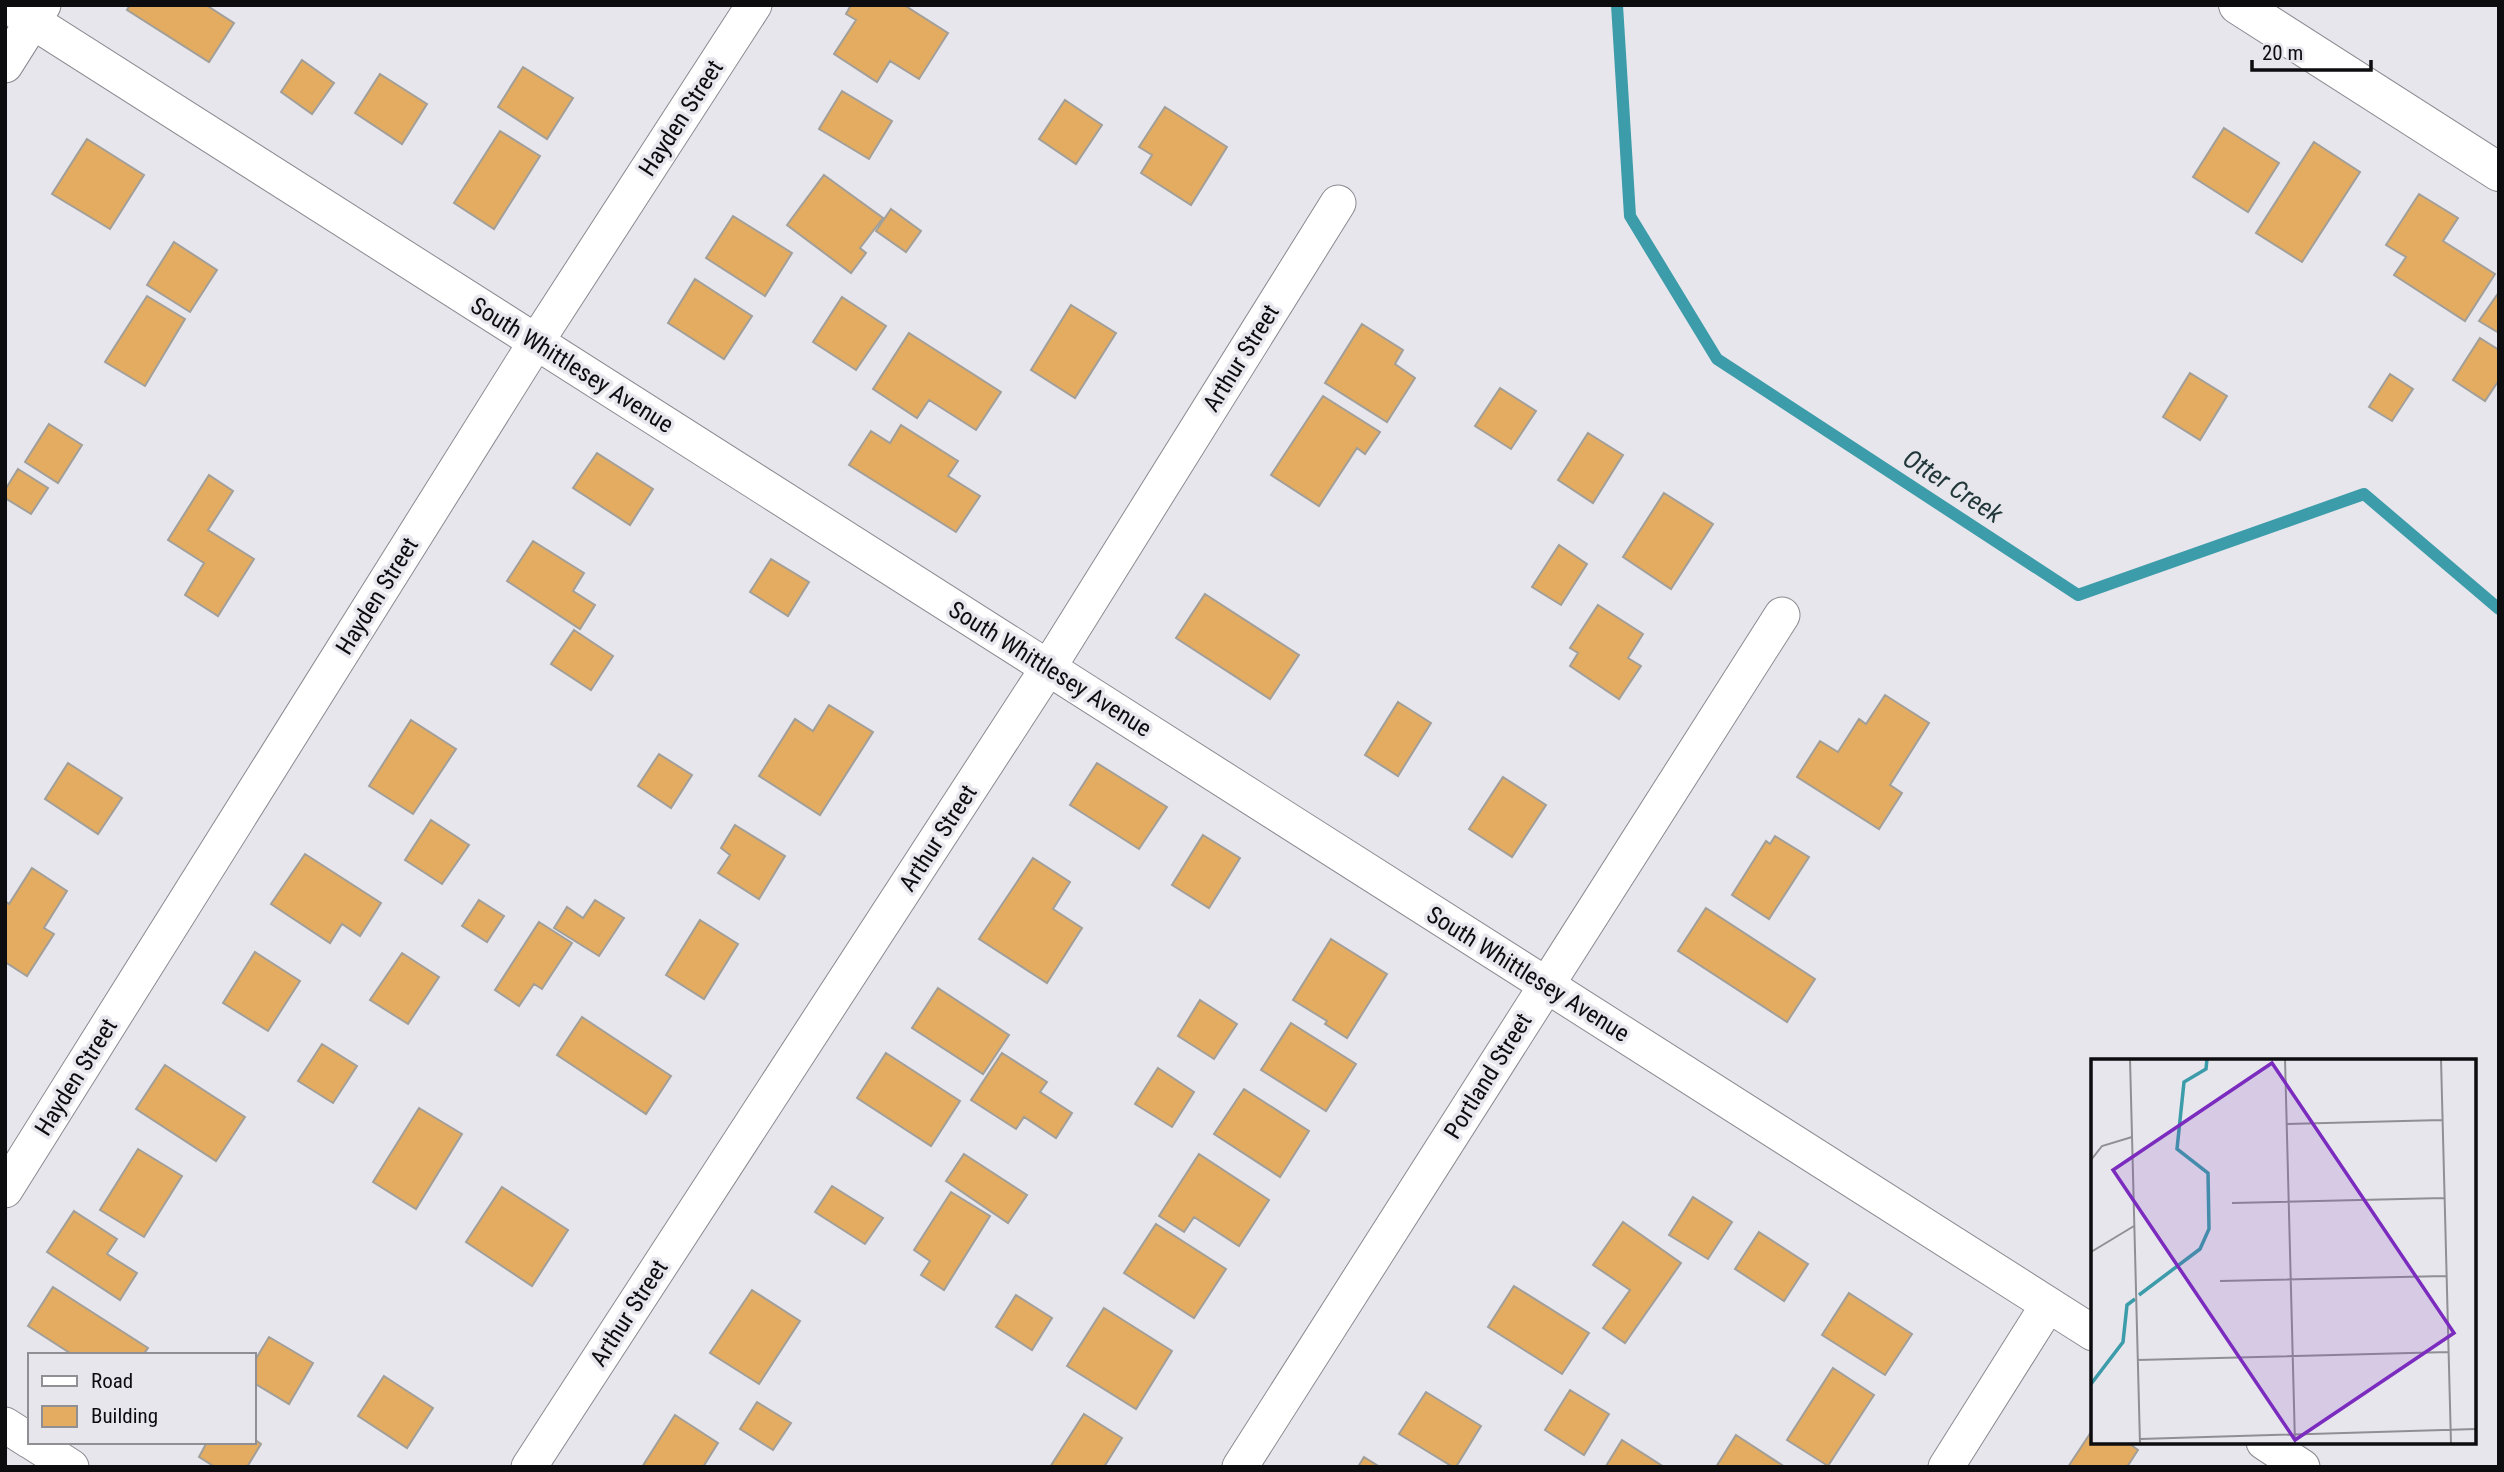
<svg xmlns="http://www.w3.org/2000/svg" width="2504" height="1472" font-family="'Roboto Condensed',sans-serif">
<rect width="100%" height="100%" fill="#e7e6ed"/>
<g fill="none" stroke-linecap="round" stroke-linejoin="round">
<!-- stream -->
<path stroke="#3c9ca9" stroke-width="12" d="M1617 5 1630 216 1717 359 2078 595 2364 494 2499 609"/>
</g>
<!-- building -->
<path fill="#e3ac61" stroke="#a29e98" stroke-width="2" d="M130 5H206L234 23 209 62 127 10Z
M851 5H904L948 33 919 79 890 61 877 82 834 54 856 20 846 14Z
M302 60 334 83 312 114 281 92Z
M523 67 573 98 547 139 498 107Z
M380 74 427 104 402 144 355 113Z
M842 91 892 121 869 159 819 129Z
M1065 100 1102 125 1076 164 1039 139Z
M1165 107 1227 147 1191 205 1141 173 1152 155 1139 147Z
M2224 128 2279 163 2248 212 2193 177Z
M500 131 540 156 494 229 454 203Z
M87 139 144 175 110 229 52 194Z
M2314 142 2360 172 2302 262 2256 233Z
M824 175 883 218 860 248 866 253 851 273 787 225Z
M2419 194 2458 218 2443 241 2495 274 2465 321 2394 275 2406 257 2386 245Z
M891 209 921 231 906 252 876 231Z
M733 216 792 253 765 296 706 258Z
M174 242 217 270 190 312 147 285Z
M695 279 752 316 724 359 668 323Z
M2499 292V333L2479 321Z
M147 296 185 319 145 386 105 362Z
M842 297 886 326 856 370 813 342Z
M1071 305 1116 333 1075 398 1031 370Z
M1362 324 1403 350 1395 364 1415 378 1387 422 1325 383Z
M909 333 1001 392 976 430 929 400 917 418 873 389Z
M2480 338 2499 350V380L2485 401 2453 380Z
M2190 373 2227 396 2200 440 2163 417Z
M2390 374 2413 389 2392 421 2369 407Z
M1500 388 1536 411 1511 449 1475 426Z
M1323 396 1380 432 1365 454 1357 448 1319 506 1271 475Z
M49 424 82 445 58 483 25 462Z
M901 425 958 461 948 476 980 496 956 532 849 465 871 431 890 443Z
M1588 433 1623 455 1593 503 1558 480Z
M597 453 653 489 630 525 573 488Z
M18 469 48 488 31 514 5 498V490Z
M209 475 233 491 208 530 254 559 218 616 185 595 204 563 168 540Z
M1664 493 1713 524 1671 589 1623 557Z
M533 541 584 573 573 591 595 605 580 629 507 581Z
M1559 545 1587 564 1561 605 1532 587Z
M771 559 809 582 788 616 750 592Z
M1205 594 1299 655 1270 699 1176 638Z
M1598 605 1643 634 1628 658 1641 666 1619 699 1570 666 1578 653 1570 648Z
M574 630 613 656 591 690 551 664Z
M1885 695 1929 723 1890 785 1902 793 1879 829 1797 777 1820 741 1838 752 1859 719 1866 724Z
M1398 702 1431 723 1398 776 1365 755Z
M829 705 873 732 820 815 759 776 795 719 813 731Z
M411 720 456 749 413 814 369 786Z
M659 754 692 775 671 808 638 786Z
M68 763 122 798 98 834 45 799Z
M1097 763 1167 807 1139 849 1070 805Z
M1503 777 1546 805 1512 857 1469 829Z
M431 820 469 845 442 884 405 860Z
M735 825 785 856 759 899 718 873 730 855 721 848Z
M1203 835 1240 858 1209 908 1172 885Z
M1775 836 1809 857 1769 919 1732 895 1766 841 1770 844Z
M305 854 381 903 360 936 342 924 330 943 271 904Z
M1033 858 1070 882 1053 909 1082 928 1047 983 979 939Z
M32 868 67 891 44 928 54 934 27 976 5 962V901L9 904Z
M479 900 504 916 487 942 462 926Z
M595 900 624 918 599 956 554 928 567 907 583 918Z
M1706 908 1815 979 1787 1022 1678 951Z
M700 920 738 944 704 999 666 975Z
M539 922 572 943 542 989 534 984 519 1006 495 990Z
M1331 939 1387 974 1347 1038 1325 1024 1327 1021 1293 1000Z
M255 952 300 981 268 1031 223 1003Z
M402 953 439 977 408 1024 370 1000Z
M938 988 1009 1035 983 1074 912 1028Z
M1200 1000 1237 1024 1214 1059 1178 1036Z
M582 1017 671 1076 646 1114 557 1055Z
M1291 1023 1356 1064 1326 1111 1261 1070Z
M322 1044 357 1066 333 1103 298 1081Z
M886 1053 960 1101 931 1146 857 1098Z
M1002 1053 1047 1082 1040 1092 1072 1113 1056 1138 1024 1117 1016 1129 971 1100Z
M165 1065 245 1117 216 1161 136 1109Z
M1158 1068 1194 1092 1172 1127 1135 1104Z
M1244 1089 1309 1131 1280 1177 1214 1134Z
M419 1108 462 1134 416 1209 373 1182Z
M138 1149 182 1176 144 1237 100 1210Z
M964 1154 1027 1195 1008 1223 946 1181Z
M1199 1154 1269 1200 1239 1246 1194 1217 1184 1232 1159 1216Z
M832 1186 883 1218 865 1244 815 1212Z
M502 1187 568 1230 532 1286 466 1242Z
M951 1192 990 1216 944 1290 921 1275 930 1261 914 1250Z
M1693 1197 1732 1222 1708 1259 1669 1235Z
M74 1211 117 1239 107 1254 137 1273 120 1300 47 1252Z
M1623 1222 1681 1263 1625 1343 1603 1328 1630 1290 1593 1265Z
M1156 1224 1226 1269 1194 1318 1124 1273Z
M1759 1232 1808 1264 1784 1301 1735 1269Z
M1514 1286 1589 1333 1562 1374 1488 1327Z
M53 1287 148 1348 143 1355H73L28 1326Z
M752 1290 800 1321 759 1384 710 1353Z
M1849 1293 1912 1334 1885 1375 1822 1335Z
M1016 1295 1052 1318 1032 1350 996 1327Z
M1104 1308 1172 1351 1136 1409 1067 1366Z
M269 1337 313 1363 289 1404 254 1383V1362Z
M1833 1368 1874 1395 1828 1466 1787 1440Z
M384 1376 433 1408 407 1448 358 1416Z
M1570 1390 1609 1414 1584 1455 1545 1430Z
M1426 1392 1481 1426 1456 1467H1453L1399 1434Z
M757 1402 791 1423 773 1450 740 1429Z
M1084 1414 1122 1438 1104 1467H1050Z
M675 1415 718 1443 703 1467H642Z
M2093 1429V1442H2127L2138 1450 2127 1467H2068Z
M1736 1435 1785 1467H1716Z
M254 1439 261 1444 247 1467H215L199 1457 207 1442H254Z
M1622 1440 1664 1467 1606 1466Z
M1364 1457 1380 1467H1358Z"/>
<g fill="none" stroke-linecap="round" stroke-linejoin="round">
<defs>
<path id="minor" d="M7 5 2093 1333
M5 65 43 5
M5 1190 536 342 754 5
M5 1425 30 1441
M32 1442 71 1467
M2264 1442 2302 1467
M529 1467 1048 668 1338 203
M1240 1467 1782 615
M1946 1467 2048 1305"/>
<path id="tertiary" d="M2238 5 2499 172"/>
</defs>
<!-- minor casing -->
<use href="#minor" stroke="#8b8a90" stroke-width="37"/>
<!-- tertiary casing -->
<use href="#tertiary" stroke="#8b8a90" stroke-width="40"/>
<!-- minor -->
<use href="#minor" stroke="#fff" stroke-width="35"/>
<!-- tertiary -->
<use href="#tertiary" stroke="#fff" stroke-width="38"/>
</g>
<g text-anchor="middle" stroke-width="7" stroke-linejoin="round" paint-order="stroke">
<!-- street labels -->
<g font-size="24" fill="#0d0d0f" stroke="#e7e6ed">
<text transform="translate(681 118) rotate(-57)" y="8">Hayden Street</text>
<text transform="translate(1241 358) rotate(-58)" y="8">Arthur Street</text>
<text transform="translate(572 365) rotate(32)" y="8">South Whittlesey Avenue</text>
<text transform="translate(377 596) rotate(-58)" y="8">Hayden Street</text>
<text transform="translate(1050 669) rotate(32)" y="8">South Whittlesey Avenue</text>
<text transform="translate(938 838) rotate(-57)" y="8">Arthur Street</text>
<text transform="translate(1528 974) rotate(32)" y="8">South Whittlesey Avenue</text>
<text transform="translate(1488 1076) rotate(-58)" y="8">Portland Street</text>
<text transform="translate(76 1077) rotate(-58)" y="8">Hayden Street</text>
<text transform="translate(629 1313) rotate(-57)" y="8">Arthur Street</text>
</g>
<!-- water labels -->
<g font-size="26" font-style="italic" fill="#21373a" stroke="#e7e6ed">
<text transform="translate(1953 486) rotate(33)" y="9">Otter Creek</text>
</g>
</g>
<!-- overview -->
<g transform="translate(2091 1059)">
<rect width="385" height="385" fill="#e7e6ed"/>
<path fill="none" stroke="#3c9ca9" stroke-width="3.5" d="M48 236 109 190 118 170 117 114 86 90 93 23 115 10 116 0M0 325 32 283 36 246 44 240"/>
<path fill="none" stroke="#908f94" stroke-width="2" d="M39 0 49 385M194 0 204 385M350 0 360 385M196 65 351 61M0 101 11 87 41 78M141 144 353 139M0 193 43 167M129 222 355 217M46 301 358 293M49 380 385 370"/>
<path fill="#7b2cbf" fill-opacity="0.15" stroke="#7b2cbf" stroke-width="3.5" d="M181 4 363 274 204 381 22 111Z"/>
<rect width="385" height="385" fill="none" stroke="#0d0d0f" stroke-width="3.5"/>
</g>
<!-- border -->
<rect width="2504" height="1472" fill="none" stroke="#0d0d0f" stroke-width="14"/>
<!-- legend -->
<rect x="28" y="1353" width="228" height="91" fill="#e7e6ed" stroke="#908f94" stroke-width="2"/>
<rect x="42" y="1376" width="35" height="10" fill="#ffffff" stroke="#908f94" stroke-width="2"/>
<text x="91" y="1388" font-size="21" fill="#0d0d0f">Road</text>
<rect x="42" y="1406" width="35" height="21" fill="#e3ac61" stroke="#908f94" stroke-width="2"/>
<text x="91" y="1423" font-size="21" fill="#0d0d0f">Building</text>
<!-- scale -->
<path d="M2252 60v10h119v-10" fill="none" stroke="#0d0d0f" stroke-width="3.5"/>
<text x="2262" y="60" font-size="21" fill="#0d0d0f" stroke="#e7e6ed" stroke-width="5" paint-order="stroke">20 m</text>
</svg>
